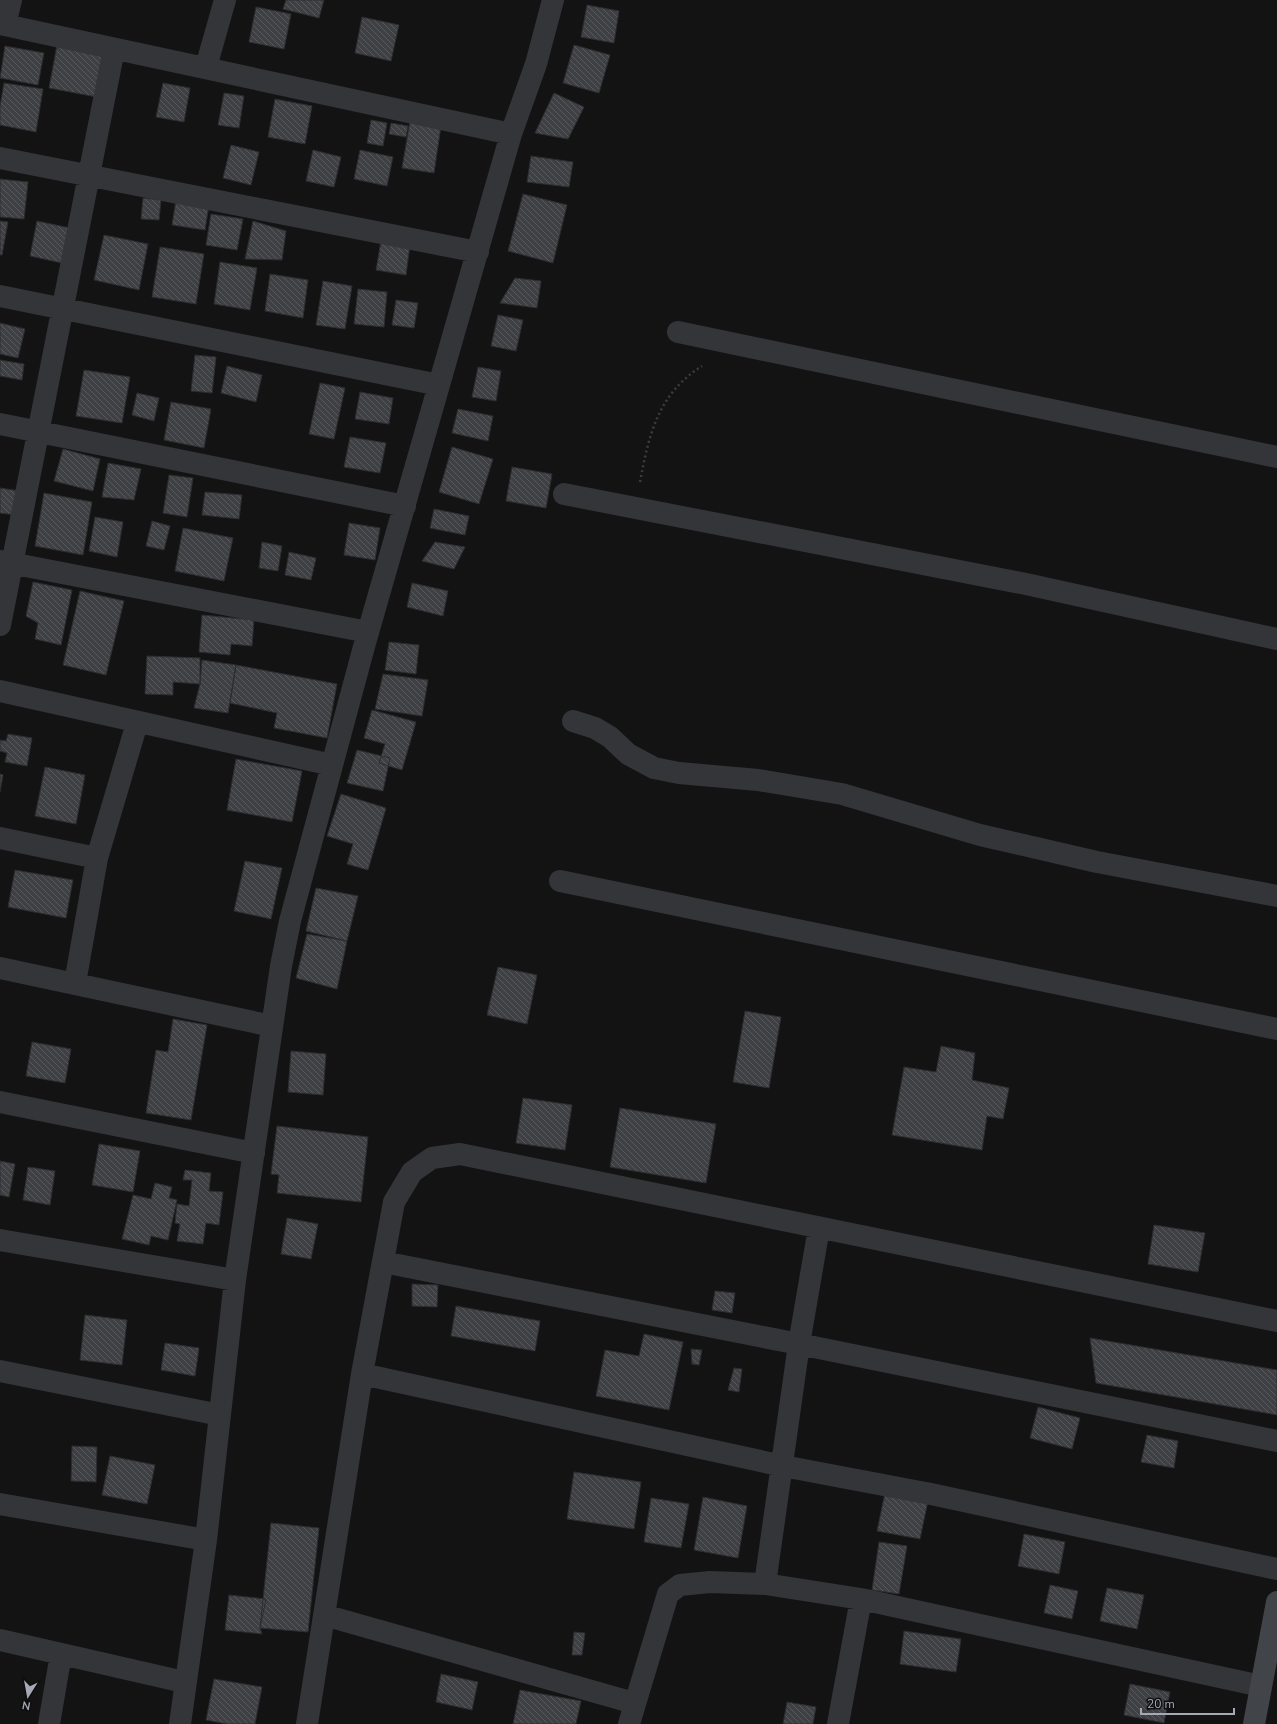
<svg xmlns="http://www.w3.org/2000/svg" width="1277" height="1724" font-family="'Nunito Sans',sans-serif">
<defs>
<pattern id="building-back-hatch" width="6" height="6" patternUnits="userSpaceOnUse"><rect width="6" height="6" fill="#3f4044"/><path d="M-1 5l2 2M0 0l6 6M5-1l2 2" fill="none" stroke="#58595d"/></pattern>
</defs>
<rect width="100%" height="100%" fill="#131314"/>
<!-- building -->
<path fill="url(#building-back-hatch)" stroke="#2d2d30" d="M286 0H324L319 18 283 9Z
M587 5 619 11 614 43 581 37Z
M256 7 291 14 284 49 249 42Z
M362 17 399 25 391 61 355 53Z
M57 45 110 55 102 98 49 88Z
M574 45 610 55 599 93 563 83Z
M5 46 44 53 38 85 0 78Z
M4 83 43 89 36 132 0 125V106Z
M163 83 190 88 184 122 156 117Z
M224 93 244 96 239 128 218 125Z
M554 93 584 107 568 139 535 133Z
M275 99 312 106 305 144 268 137Z
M371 120 387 123 383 146 367 143Z
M410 121 441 126 434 173 402 168Z
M391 123 408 126 406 137 389 134Z
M231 145 259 152 251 185 223 178Z
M313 150 341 157 334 187 306 181Z
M360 150 393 157 387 186 354 179Z
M531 156 573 162 569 187 527 182Z
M0 179 28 182 24 219 0 217Z
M523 194 567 205 553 263 508 251Z
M143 198 161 200 159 220 141 219Z
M176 200 209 205 205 230 172 225Z
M211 214 243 219 237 250 206 245Z
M0 221 8 222 2 255H0Z
M37 221 70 228 62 263 30 256Z
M253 221 286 231 282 260 245 259Z
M104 235 148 244 139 290 94 280Z
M381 241 410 245 406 275 376 270Z
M160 247 204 254 196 304 152 297Z
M220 262 257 268 250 310 214 304Z
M270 274 308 280 303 318 265 311Z
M515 278 541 281 537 308 500 303Z
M323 281 352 286 345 329 316 325Z
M358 289 387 292 384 327 354 324Z
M396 300 418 303 414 328 392 325Z
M498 315 523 320 516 351 491 346Z
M0 323 25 329 18 358 0 354Z
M195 355 216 357 212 393 191 391Z
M0 360 24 364 22 380 0 376Z
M227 366 262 375 256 402 221 393Z
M478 367 501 371 496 401 472 397Z
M84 370 130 377 122 423 76 416Z
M320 383 345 388 334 439 309 434Z
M360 392 393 398 389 424 355 419Z
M137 393 159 398 154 421 132 415Z
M171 402 211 409 204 448 164 440Z
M458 409 493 416 488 441 452 433Z
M350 437 386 443 380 473 344 467Z
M452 447 493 459 479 504 439 492Z
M63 449 100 459 93 491 54 481Z
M108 463 141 469 134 500 102 497Z
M512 467 552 474 546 508 506 501Z
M169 475 193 478 187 517 163 513Z
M0 488 20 491 16 515 0 513Z
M205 492 242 495 239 519 202 515Z
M44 493 92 502 83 555 35 546Z
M434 509 469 516 465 535 430 528Z
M95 517 123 522 117 557 89 551Z
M152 521 170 526 164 550 146 546Z
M349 523 380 528 375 560 344 555Z
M183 528 233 538 224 581 175 571Z
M262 542 282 546 278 571 259 568Z
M435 542 465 547 454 569 422 561Z
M289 552 316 558 311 580 285 575Z
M33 582 72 590 61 645 35 639 38 623 26 616Z
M412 583 448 591 443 616 407 607Z
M80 591 124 601 106 675 63 665Z
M202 615 254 620 252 646 231 644 230 655 199 652Z
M389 642 419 645 416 674 385 670Z
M147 656 200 658V684L173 682V695L145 694Z
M202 660 236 665 228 713 194 708 200 684Z
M236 665 337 684 327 738 274 728 277 713 230 703Z
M383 674 428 680 422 716 375 709Z
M372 710 416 722 402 770 379 763 385 744 364 738Z
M8 734 32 738 27 766 5 762 7 753 0 751V740L6 741Z
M357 750 390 758 383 791 347 783Z
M236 759 302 771 292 822 227 810Z
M45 767 85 775 76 824 35 816Z
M0 774 3 775 0 792Z
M341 794 386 808 368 870 347 864 353 844 327 836Z
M245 861 282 868 271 919 234 911Z
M15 870 73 880 66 918 8 907Z
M316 888 358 896 347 941 306 931Z
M307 934 347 941 337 989 296 978Z
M498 967 537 975 527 1024 487 1015Z
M745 1011 781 1017 769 1088 733 1082Z
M173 1019 207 1025 191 1120 146 1113 156 1050 168 1052Z
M32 1042 71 1049 65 1083 26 1076Z
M941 1046 975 1053 972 1080 1009 1088 1003 1119 987 1116 982 1150 892 1135 904 1067 936 1072Z
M291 1051 326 1054 323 1095 288 1092Z
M523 1098 572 1105 565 1150 516 1143Z
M620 1108 716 1124 706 1183 610 1167Z
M277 1126 368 1137 361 1202 277 1193 279 1175 271 1174Z
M99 1144 140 1151 133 1192 92 1185Z
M0 1161 15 1164 9 1197 0 1195Z
M28 1167 55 1171 50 1205 23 1200Z
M185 1170 211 1173 209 1191 223 1192 219 1225 206 1223 203 1244 177 1241 180 1224 175 1223 177 1204 189 1206 192 1180H183Z
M155 1183 172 1187 169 1198 177 1200 168 1240 151 1236 149 1245 122 1239 133 1195 151 1199Z
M287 1218 318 1224 311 1259 281 1254Z
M1154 1225 1205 1233 1198 1272 1148 1264Z
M412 1284 438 1285 437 1307 412 1306Z
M715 1291 735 1293 732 1313 712 1310Z
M456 1306 540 1321 535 1351 451 1336Z
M85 1315 127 1320 122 1365 80 1360Z
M644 1334 683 1342 669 1410 596 1396 605 1350 639 1356Z
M1090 1338 1277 1370V1415L1096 1383Z
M165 1343 199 1348 195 1376 161 1370Z
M691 1349 702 1350 699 1365 692 1364Z
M734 1368 742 1369 739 1392 728 1390Z
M1038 1407 1080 1418 1072 1449 1030 1438Z
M1147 1435 1178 1441 1174 1468 1141 1462Z
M72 1446 97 1447 96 1482 71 1481Z
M110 1456 155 1465 147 1504 102 1495Z
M574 1472 641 1482 634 1529 567 1519Z
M885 1493 928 1501 920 1539 877 1531Z
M703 1497 747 1506 738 1558 694 1550Z
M651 1498 689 1504 681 1548 644 1542Z
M271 1523 319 1528 308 1632 260 1628Z
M1024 1534 1065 1542 1059 1574 1018 1566Z
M879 1542 907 1546 899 1594 872 1590Z
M1050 1585 1078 1591 1072 1619 1044 1613Z
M1107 1588 1144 1595 1137 1629 1100 1621Z
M229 1595 266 1599 260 1628 262 1634 225 1630Z
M904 1631 961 1639 956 1672 900 1664Z
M574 1632 585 1633 582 1655H572Z
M441 1674 478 1682 472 1710 436 1702Z
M214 1679 262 1687 255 1724H227L206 1720Z
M1130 1684 1170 1692 1164 1723 1124 1715Z
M520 1690 581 1701 576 1724H513Z
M787 1702 816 1707 813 1724H783Z"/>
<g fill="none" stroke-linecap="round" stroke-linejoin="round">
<!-- path -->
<path stroke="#3a3c40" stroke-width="2.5" stroke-dasharray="2 3" stroke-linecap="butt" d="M640 482C649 434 658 394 702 366"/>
<!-- street -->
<path stroke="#343539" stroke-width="22" d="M0 24 511 134
M5 25 11 0
M206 67 225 0
M0 158 478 252
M0 296 439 385
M678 332 1277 457
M0 424 405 506
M564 494 1026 584 1277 639
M0 561 368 632
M0 625 114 49
M0 691 332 765
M573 721 595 728 610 737 628 754 654 768 679 773 758 780 842 794 980 835 1097 862 1277 896
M0 838 97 858
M560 881 1277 1029
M0 968 272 1026
M75 983 97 858 137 723
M0 1102 254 1153
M0 1240 235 1280
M383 1262 799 1344 1277 1441
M0 1371 220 1415
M362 1374 783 1466 931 1494 1277 1569
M0 1504 206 1540
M765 1584 799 1344 819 1228
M324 1615 634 1703
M0 1640 184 1682
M49 1724 61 1654
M180 1724 206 1540 235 1280 281 966 290 921 365 643 511 134 536 64 553 0
M307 1724 362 1374 394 1202 412 1172 432 1158 460 1154 1277 1321
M629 1724 668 1594 680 1585 710 1582 765 1584 861 1599 1261 1686
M838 1724 861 1599"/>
<!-- secondary -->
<path stroke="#414449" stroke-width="22" d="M1254 1724 1277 1602"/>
</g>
<!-- north arrow -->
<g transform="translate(28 1696) rotate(191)" stroke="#0e0e0f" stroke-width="3" paint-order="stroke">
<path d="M0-3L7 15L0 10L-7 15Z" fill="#a4a9b5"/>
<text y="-6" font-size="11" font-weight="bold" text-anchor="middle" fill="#a4a9b5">N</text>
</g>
<!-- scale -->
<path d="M1141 1708v6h93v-6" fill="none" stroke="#a4a9b5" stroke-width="2"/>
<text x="1147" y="1708" font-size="12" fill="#a4a9b5" stroke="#0e0e0f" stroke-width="3" paint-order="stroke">20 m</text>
</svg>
